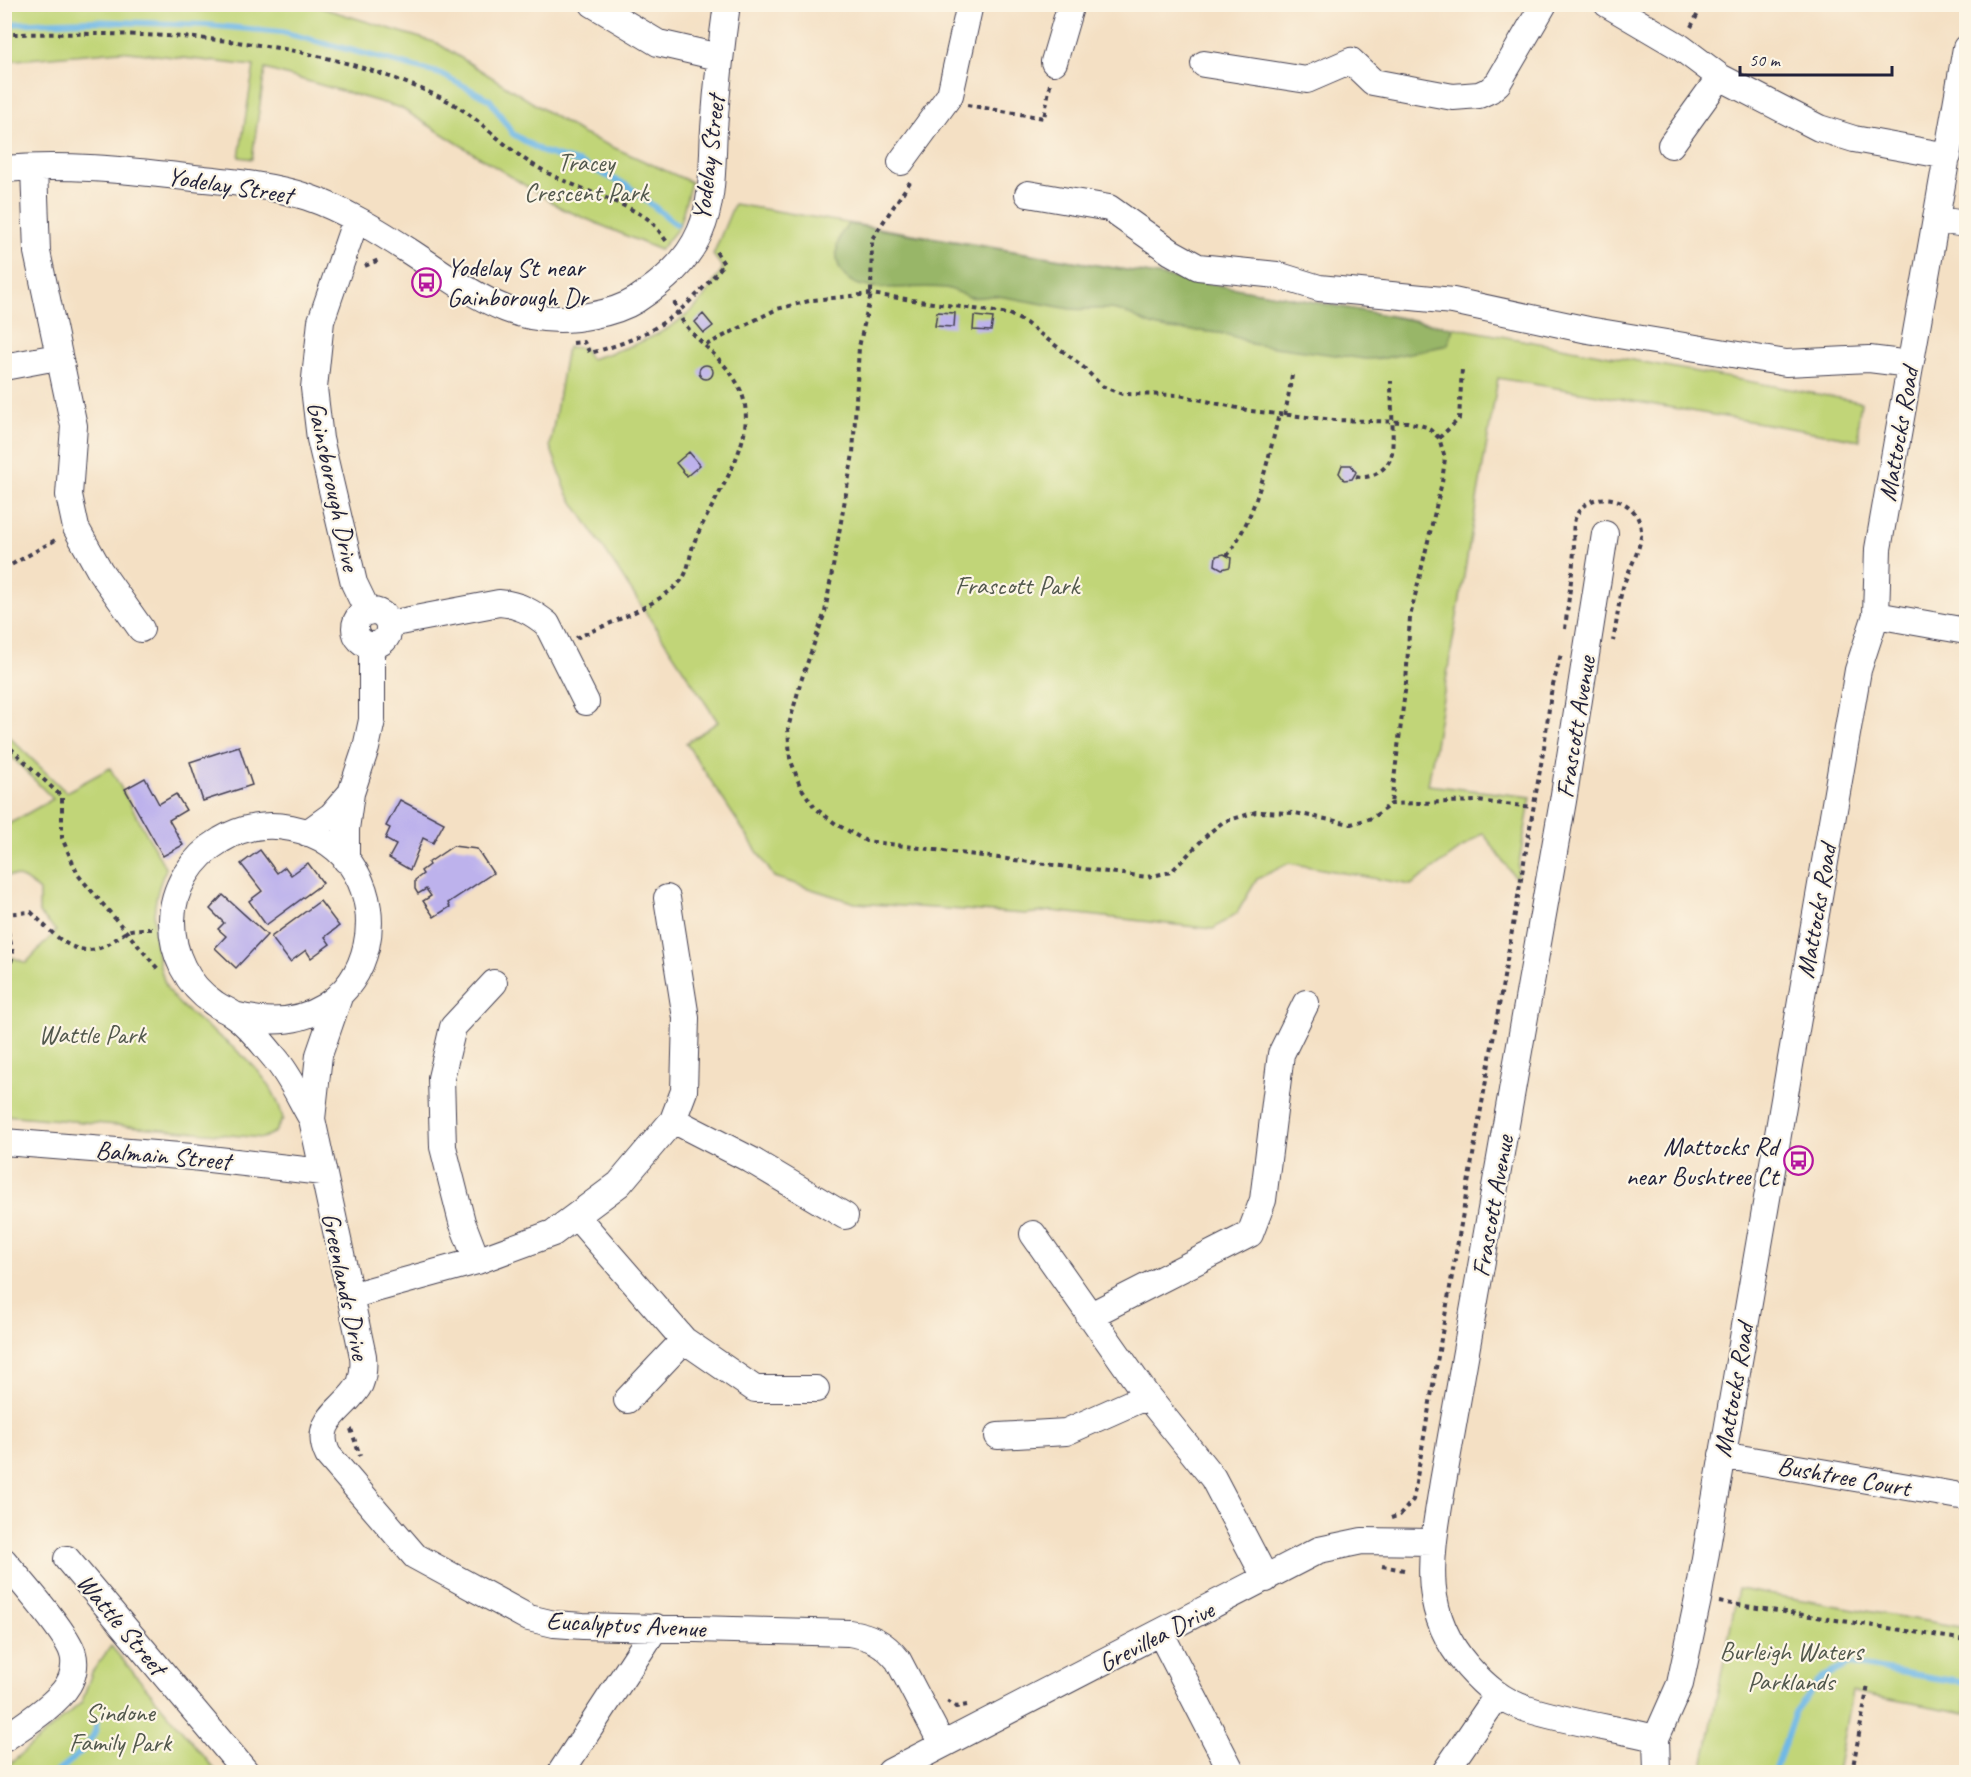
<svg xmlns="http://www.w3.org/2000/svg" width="1971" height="1777" font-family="Caveat,sans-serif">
<rect width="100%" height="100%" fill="#fcf5e5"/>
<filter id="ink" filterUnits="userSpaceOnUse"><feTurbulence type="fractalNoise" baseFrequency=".0167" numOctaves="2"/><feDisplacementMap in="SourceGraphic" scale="12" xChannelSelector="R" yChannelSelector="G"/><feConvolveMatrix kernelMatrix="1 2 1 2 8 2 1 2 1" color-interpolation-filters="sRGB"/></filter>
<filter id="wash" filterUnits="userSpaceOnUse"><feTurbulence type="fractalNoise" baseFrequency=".008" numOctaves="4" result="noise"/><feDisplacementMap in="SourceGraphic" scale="24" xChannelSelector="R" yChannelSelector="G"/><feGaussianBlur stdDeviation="1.35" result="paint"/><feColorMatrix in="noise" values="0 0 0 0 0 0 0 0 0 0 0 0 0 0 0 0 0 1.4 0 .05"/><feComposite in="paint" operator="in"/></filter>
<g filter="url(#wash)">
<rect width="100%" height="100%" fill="#f4e0c4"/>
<!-- green -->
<path fill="#c1d578" stroke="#727c5a" stroke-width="1.5" d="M5 4 312 5 437 43 581 133 691 182 679 227 660 250 563 209 401 108 265 69 252 159 239 157 254 66 120 51 5 61Z
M734 204 1282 296 1861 402 1858 423 1860 440 1498 378 1428 785 1531 797 1516 879 1483 833 1411 885 1289 863 1257 879 1237 913 1213 929 1052 911 1026 914 855 903 774 877 686 743 718 722 567 493 550 446 567 347 584 348 590 359C630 348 675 332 703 299 710 289 716 278 723 268L713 255Z
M5 733 66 792 110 768 166 869C155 891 151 919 156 944 158 958 161 975 167 988 174 1001 188 1012 199 1021 234 1048 273 1073 283 1119L275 1132 263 1138 5 1115V974L12 957 26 963 56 931 39 913V891C29 882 19 873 5 876V826L53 799 5 750Z
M1738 1589 1966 1628V1713L1852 1692 1837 1772H1702Z
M111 1646 217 1772H5V1768L82 1702 92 1672Z"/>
<!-- forest -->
<path fill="#98b668" stroke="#5d6c52" stroke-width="1.5" d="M848 224 1282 296 1453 328 1448 345 1385 358 1366 359 1251 344C1220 326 1191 334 1158 327 1144 324 1133 315 1120 311 1105 306 1086 311 1070 309 1046 304 1022 300 998 296 989 295 979 299 971 297 962 295 954 289 945 288 922 285 871 292 854 283 831 271 833 240 848 224Z"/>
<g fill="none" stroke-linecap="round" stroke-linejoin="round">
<!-- stream -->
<path stroke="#6eb8e6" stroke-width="6" d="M4 24 87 21 207 25 282 32 441 74 490 100 513 134 543 152 580 163 628 186 676 224
M57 1772C70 1762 101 1739 96 1719
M1775 1772 1795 1712 1821 1678 1850 1664 1966 1683"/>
</g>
<g id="blocks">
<!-- building -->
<path fill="#bdb2ec" d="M937 312 955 313 954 327 935 326Z
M703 314 713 326 704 333 695 322Z
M974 316 993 318 991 331 973 330Z
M699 372a7 7 0 1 1 14 0a7 7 0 1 1-14 0Z
M689 452 700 465 687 476 676 463Z
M1342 465H1351L1356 472 1352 479 1344 480 1339 473Z
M1224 554 1231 558 1230 567 1222 569 1215 565 1216 556Z
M239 746 252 785 203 801 190 762Z
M145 778 159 804 176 794 186 810 169 820 183 845 163 856 125 789Z
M400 800 444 823 433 843 423 838 410 870 389 858 396 845 385 839 390 828 386 826Z
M453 846 477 849 493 873 448 903 450 907 434 917 423 901 431 896 426 889 418 894 415 889V880L423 874 421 871 429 865 428 863Z
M260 850 277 873 285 867 291 875 308 863 323 883 266 925 249 901 262 891 241 864Z
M223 895 267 935 236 968 215 948 226 936 218 929 224 923 210 909Z
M320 901 339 926 325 937 330 944 311 958 306 950 290 962 271 937Z"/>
</g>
</g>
<g filter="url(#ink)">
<use href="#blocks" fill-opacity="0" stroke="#423e50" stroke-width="1.5"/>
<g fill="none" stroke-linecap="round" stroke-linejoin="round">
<defs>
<path id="minor" d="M593 4 658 43 719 57
M1607 4 1680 47 1720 77 1819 128 1854 139 1948 156
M1054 62 1071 4
M1204 64 1307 80 1351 61 1373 82 1453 97 1479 95 1490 90 1498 83 1544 4
M1671 145 1720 77
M901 162 950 95 970 4
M34 168 37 252 74 426 69 495 76 528 100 571 141 629
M4 169C67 163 132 171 194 178 232 182 270 185 307 197 343 209 380 232 412 253 471 292 518 332 594 315 609 312 623 308 636 300 663 282 687 262 700 232 714 200 712 163 714 129 717 87 721 46 727 4
M1028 194 1109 208 1171 252 1198 267 1277 275 1319 288 1453 301 1588 330 1786 363 1869 359 1910 364
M356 219 321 321 314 388 320 439 354 583 368 612
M1937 220 1966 224
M4 367 57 357
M1605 534 1563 801 1443 1482C1432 1551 1417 1609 1468 1667 1485 1686 1502 1701 1527 1709 1568 1722 1613 1728 1656 1738
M355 628a17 17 0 1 1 34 0a17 17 0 1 1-34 0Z
M1876 615 1966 631
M389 624 499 603C518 604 532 612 547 624L586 702
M307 833 332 815 351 793
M346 860V829L351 793 366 748 372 720V645
M340 994 319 1055 312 1119 363 1356C364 1366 364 1374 360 1384 346 1410 311 1419 328 1455L415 1556 529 1618 554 1624 583 1626 849 1633C871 1636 884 1643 898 1660L942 1744
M234 1015C386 1056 416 852 291 828 267 823 242 827 221 840 192 857 172 888 172 922 172 954 187 985 214 1003 220 1008 228 1010 234 1015 249 1025 262 1043 274 1057 290 1075 300 1099 312 1119
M673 1120 751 1160 845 1216
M4 1142 192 1157 322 1172
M577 1217 684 1340 755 1389H816
M1033 1234 1147 1396 1213 1478 1266 1579
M477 1261 462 1222 443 1147 441 1078 453 1027 494 983
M350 1296 477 1261 553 1233 619 1184 673 1120 684 1091 686 1018 667 898
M1089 1316 1250 1234 1263 1200 1281 1054 1306 1003
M627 1400 684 1340
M998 1436 1066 1432 1147 1396
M1722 1455 1966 1497
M67 1559 246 1772
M4 1561C20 1580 68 1634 73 1654 76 1664 73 1677 68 1685 57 1704 22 1726 4 1739
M1161 1634 1232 1772
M561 1772 656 1627
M890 1772 1319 1550 1362 1541 1433 1542
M1445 1772 1497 1696
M1657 1772 1656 1738 1680 1684 1698 1599 1858 670 1876 615 1878 549 1966 48"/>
</defs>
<!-- minor casing -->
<use href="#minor" stroke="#423e50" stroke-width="28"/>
<!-- path -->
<path stroke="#423e50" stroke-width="4" stroke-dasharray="4.5 4.5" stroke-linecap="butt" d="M1691 27 1703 4
M4 34C158 33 298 32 442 98 478 115 502 147 537 167 572 188 614 197 648 219 656 225 662 236 668 243
M967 105 1044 118 1050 84
M910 182 872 239 871 294 859 347 853 454 825 612 801 681 788 728 790 758 800 786 815 808 836 824 866 841 1147 877 1171 872 1209 833 1223 822 1256 812 1295 813 1351 824 1372 818 1391 804 1477 801 1533 807
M365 266 379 260
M573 343 584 342 590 353C653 337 684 313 724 264L715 250
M706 345 777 309 813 300 871 294 1009 314 1026 323 1081 365 1102 386 1122 394 1179 395 1251 411 1335 420 1407 422 1427 427 1439 438 1445 458 1442 482 1410 617 1406 683 1391 804
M1285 415 1292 375
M1439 438 1459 419 1462 369
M1356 476C1371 481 1390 468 1392 453 1394 430 1391 404 1391 381
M1227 556C1256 517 1268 461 1279 414
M4 569 57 539
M1565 629C1568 603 1572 577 1574 551 1574 541 1572 529 1575 519 1586 485 1643 495 1641 535 1640 552 1628 570 1623 587 1618 604 1617 623 1613 641
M576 638C605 625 665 603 683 578 689 569 690 553 694 543 710 501 760 442 742 394 731 363 700 346 682 320 678 314 676 305 673 299
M4 742 62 797V838L78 875 158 969
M4 914 31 912C53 933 76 964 110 943 131 929 125 929 152 929
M4 914 13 953 4 996
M351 1429 360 1456
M1391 1518 1400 1515 1413 1500 1544 747 1551 693 1561 654
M1382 1566 1404 1570
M1719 1602 1966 1640
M947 1701 956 1707 967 1705
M1852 1772 1868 1685"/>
<!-- minor -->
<use href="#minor" stroke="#fff" stroke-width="26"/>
</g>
</g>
<!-- icons -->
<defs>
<symbol id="bus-ring" viewBox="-11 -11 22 22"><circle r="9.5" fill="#fcf5e5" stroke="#b5179e" stroke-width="1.5"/><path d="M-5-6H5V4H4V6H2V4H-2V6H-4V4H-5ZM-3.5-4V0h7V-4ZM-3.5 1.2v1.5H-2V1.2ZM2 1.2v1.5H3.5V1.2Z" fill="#b5179e"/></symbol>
</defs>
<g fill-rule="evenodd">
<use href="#bus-ring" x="410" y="266" width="33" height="33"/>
<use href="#bus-ring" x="1782" y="1144" width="33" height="33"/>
</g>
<g text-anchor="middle" stroke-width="4.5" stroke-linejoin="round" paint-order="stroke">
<!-- street labels -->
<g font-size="26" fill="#22223b" stroke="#fcf5e5">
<text transform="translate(708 158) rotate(-83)" y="9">Yodelay Street</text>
<text transform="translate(230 185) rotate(9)" y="9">Yodelay Street</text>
<text transform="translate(1898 434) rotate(-80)" y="9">Mattocks Road</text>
<text transform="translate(334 486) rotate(78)" y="9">Gainsborough Drive</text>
<text transform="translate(1575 727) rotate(-81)" y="9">Frascott Avenue</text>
<text transform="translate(1816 911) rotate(-80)" y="9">Mattocks Road</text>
<text transform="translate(163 1155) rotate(5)" y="9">Balmain Street</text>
<text transform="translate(1492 1206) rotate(-80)" y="9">Frascott Avenue</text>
<text transform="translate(346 1286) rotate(78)" y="9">Greenlands Drive</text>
<text transform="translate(1733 1390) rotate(-80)" y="9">Mattocks Road</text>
<text transform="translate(1844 1476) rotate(10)" y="9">Bushtree Court</text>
<text transform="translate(122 1624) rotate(50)" y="9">Wattle Street</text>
<text transform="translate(626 1624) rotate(3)" y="9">Eucalyptus Avenue</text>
<text transform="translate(1156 1636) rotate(-27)" y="9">Grevillea Drive</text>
</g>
<!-- park labels -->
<g font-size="26" fill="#52584d" stroke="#fcf5e5">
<text x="586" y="171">Tracey<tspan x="586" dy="30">Crescent Park</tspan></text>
<text x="1017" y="594">Frascott Park</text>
<text x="92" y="1043">Wattle Park</text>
<text x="1791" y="1660">Burleigh Waters<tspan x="1791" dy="30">Parklands</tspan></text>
<text x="120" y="1721">Sindone<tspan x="120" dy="30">Family Park</tspan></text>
</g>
<!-- poi labels -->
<g font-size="26" fill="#22223b" stroke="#fcf5e5" text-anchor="start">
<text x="447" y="276">Yodelay St near<tspan x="447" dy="30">Gainborough Dr</tspan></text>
<text x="1778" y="1155" text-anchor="end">Mattocks Rd<tspan x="1778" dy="30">near Bushtree Ct</tspan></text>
</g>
</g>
<!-- margin -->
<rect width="1971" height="1777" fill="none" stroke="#fcf5e5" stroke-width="24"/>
<!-- scale -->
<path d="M1740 66v9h152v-9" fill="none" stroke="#22223b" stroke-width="3"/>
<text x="1749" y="66" font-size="18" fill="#22223b" stroke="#fcf5e5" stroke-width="4.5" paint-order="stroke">50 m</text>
</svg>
